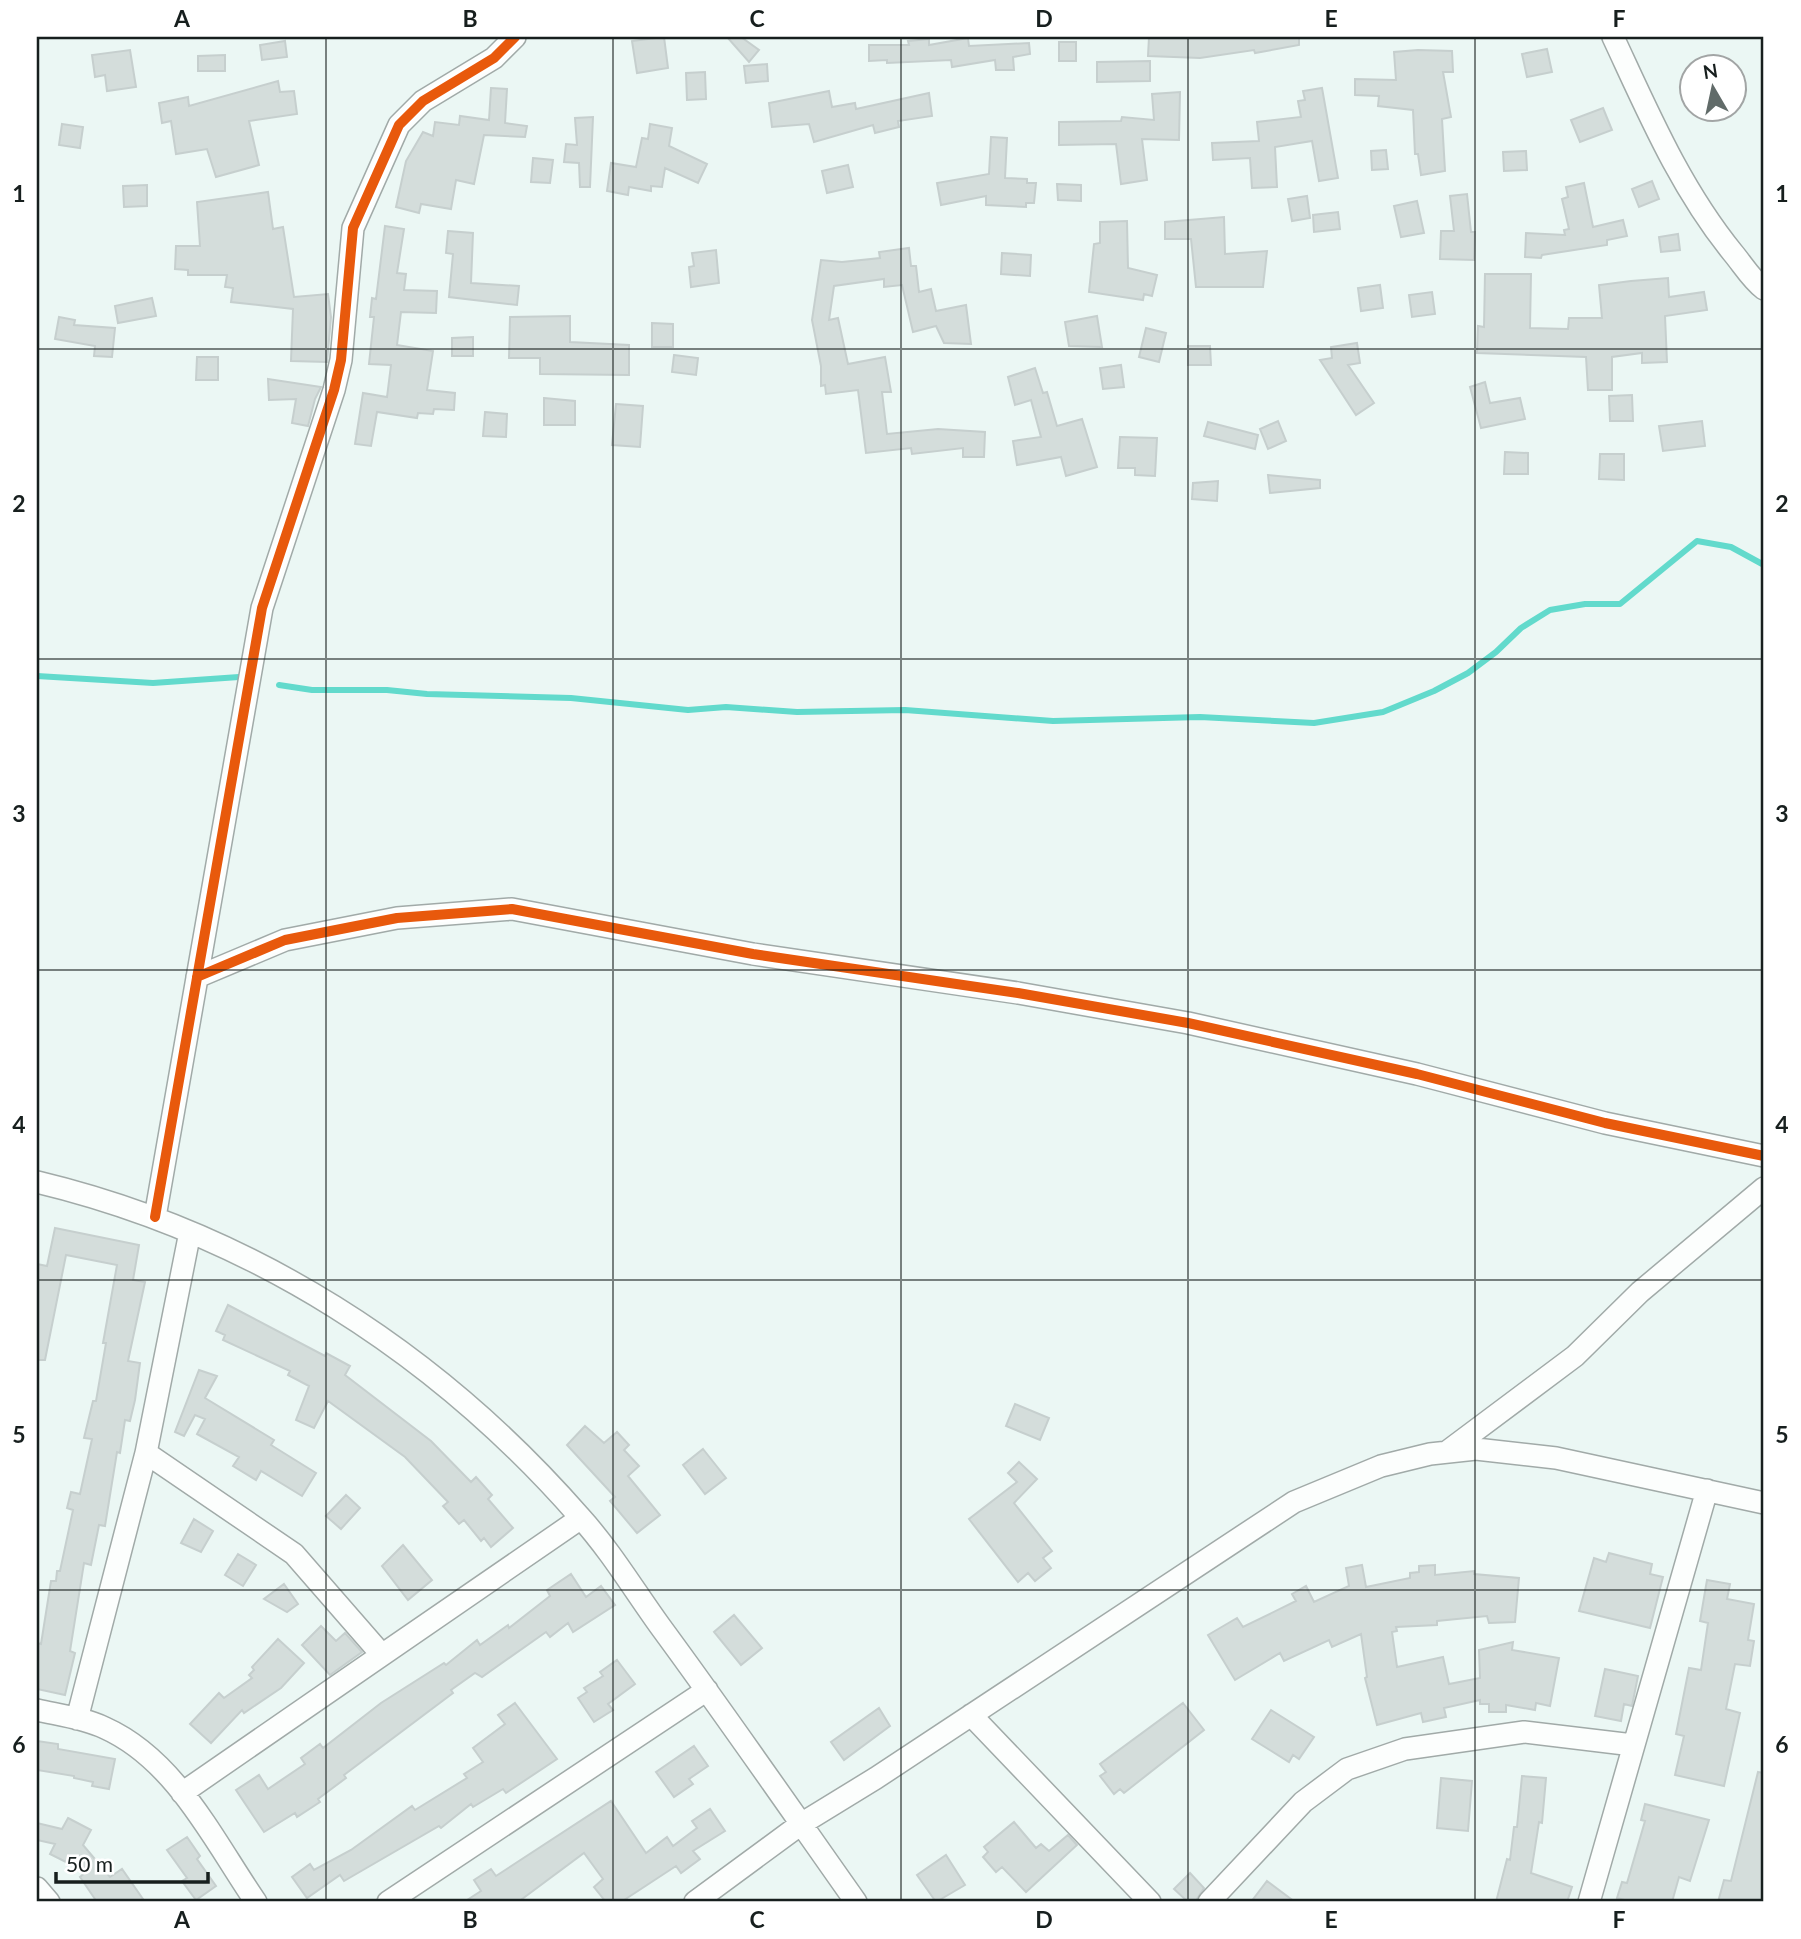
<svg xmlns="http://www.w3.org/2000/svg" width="1801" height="1939" font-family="Lato,sans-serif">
<rect width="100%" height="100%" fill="#ebf7f4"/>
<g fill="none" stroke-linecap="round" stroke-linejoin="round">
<!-- stream -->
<path stroke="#62dacc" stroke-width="6" d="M37 676 153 683 239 677
M279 685 312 690H387L427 694 571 698 688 710 726 707 797 712 905 710 1053 721 1200 717 1314 723 1383 712 1434 691 1468 673 1496 652 1521 628 1550 610 1585 604H1620L1697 541 1731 547 1764 565"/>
</g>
<!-- building -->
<path fill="#d4dddb" stroke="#c6cfce" stroke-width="2" d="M664 37 668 68 637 73 632 41Z
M727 37H741L759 50 749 62Z
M1149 37H1299V45L1255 53 1254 50 1200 58 1148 56Z
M968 38 969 46 1029 43 1030 54 1013 57 1014 70H996L995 60 952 67 951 60 887 63V60L869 61V45H909L908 41 929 39V45Z
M285 41 287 57 262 60 260 45Z
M1059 42H1076V61H1059Z
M1547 49 1552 72 1527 77 1522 54Z
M130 50 136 87 107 91 105 75 95 77 92 55Z
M1418 50 1452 51 1453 72H1443L1451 117 1442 119 1445 171 1421 175 1418 154H1415L1413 110 1378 106 1379 96 1355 95V79L1396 80 1394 52Z
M225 55V71H198V56Z
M1150 61V81L1097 82V62Z
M767 64 768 81 746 83 744 66Z
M705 72 706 99 687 100 686 73Z
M278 81 280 92 294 91 297 114 249 121 259 165 216 177 207 149 176 154 171 121 162 123 159 103 188 97 189 106Z
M491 88 507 89 505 123 527 126 525 137 484 135 474 184 456 180 451 209 421 204 419 213 396 207 406 161 423 132 433 136 435 122 459 125 460 116 489 120Z
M1322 88 1338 178 1319 181 1312 141 1275 147 1277 187 1252 188 1250 158 1213 160 1212 143 1259 141 1257 122 1301 117 1298 101 1305 100 1303 91Z
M829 91 832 107 855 103 856 109 929 93 932 116 898 121 899 127 875 133 873 125 814 142 809 124 772 127 769 103Z
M1180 92 1179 140 1142 139 1147 180 1121 184 1116 144 1059 145V122L1121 121 1122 117 1154 120 1152 94Z
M1603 108 1612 130 1580 142 1571 120Z
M593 117 590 187H580L579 163 564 162 566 144 577 145 575 118Z
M62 124 83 127 80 148 59 145Z
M650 124 672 128 669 146 707 164 698 183 665 168 662 187 651 186V191L629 187 628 195 607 191 611 163 636 167 642 138 648 139Z
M991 137 1007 138 1005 178 1027 179V183H1036L1034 203H1026V207L986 205V196L941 205 937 183 989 174Z
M1386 150 1388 169 1372 170 1371 151Z
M1526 151 1527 170 1504 171 1503 152Z
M533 158 553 160 550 183 531 182Z
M848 165 853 187 827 193 822 171Z
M1652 181 1659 199 1639 207 1632 189Z
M1584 183 1593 227 1623 220 1627 236 1607 240V245L1542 255 1541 258 1525 257 1526 233 1565 235 1564 230 1569 229 1562 199 1568 197 1566 187Z
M1057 184 1081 185V201L1058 200Z
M147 185V206L124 207 123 186Z
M268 192 273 229 283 227 294 297 328 294 331 317 327 362 291 361 293 309 231 302 233 288 225 287 227 275H188V270L175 269 176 246H200L197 202Z
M1467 194 1471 232H1475L1474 260 1440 259 1441 231H1454L1450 196Z
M1307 196 1310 218 1292 221 1288 199Z
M1417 201 1424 233 1401 237 1394 206Z
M1338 212 1340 229 1314 232 1313 215Z
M1224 217 1225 254 1267 251 1263 287H1196L1191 239H1165V222Z
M1127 221 1128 268 1157 275 1152 296 1144 294 1143 300 1089 292 1094 244 1100 243V222Z
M385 226 404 229 397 273 406 274 404 290 437 291 436 313 401 312 397 345 433 351 427 390 455 393 454 410 434 409 433 414 418 413 417 418 377 412 371 446 355 444 363 393 387 397 391 365 369 364 374 317H370L372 298 376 299Z
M448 231 473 233 471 283 519 286 517 305 449 297 453 254 446 253Z
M1678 234 1680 250 1661 252 1659 237Z
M909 248 911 266H916L919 292 931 289 936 311 966 305 971 344 944 343 936 326 913 332 902 285 884 287V279L834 286 829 320 838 318 848 364 885 357 891 392H882L887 434 938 429 985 432 984 457H963V448L912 454 911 448 866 453 858 390 826 394 825 385 821 386V366L812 320 821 260 842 262 880 258 879 252Z
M716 250 719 283 691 287 689 267 694 266 692 253Z
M1002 253 1031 255 1030 276 1001 274Z
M1485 274H1531L1530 328 1568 329 1569 318H1602L1599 285 1631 281 1668 278 1669 297 1704 292 1707 310 1665 316 1667 362 1642 363V353L1612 357V390H1588L1586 357 1477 353 1478 326 1484 327Z
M1380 285 1383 308 1361 311 1358 288Z
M1432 292 1435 314 1412 317 1409 295Z
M152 298 156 316 118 323 115 306Z
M570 316V342L629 345V375L540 374V358H509L510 317Z
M1097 316 1102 347 1069 346 1065 322Z
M59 317 75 320 74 325 115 328 112 357 94 356 95 346 55 339Z
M652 323 673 324V347H652Z
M1146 328 1166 333 1159 362 1139 357Z
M473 337V356H452V338Z
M1357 343 1360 363 1348 365 1374 403 1356 415 1320 360 1332 358 1331 347Z
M1188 346H1210L1211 365H1188Z
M674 355 698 358 696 375 672 372Z
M197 357H218V380H196Z
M1121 365 1124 387 1103 389 1100 368Z
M1035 368 1043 393 1047 392 1057 426 1082 419 1097 467 1066 476 1061 457 1017 465 1013 441 1041 437 1031 400 1015 405 1008 377Z
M268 379 321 387 315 399 308 426 292 423 296 399 269 400Z
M1485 382 1490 403 1520 398 1525 419 1481 428 1470 387Z
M1632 395 1633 421H1610L1609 396Z
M544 398 575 401V425H544Z
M616 404 643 406 640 447 612 445Z
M485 412 507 414 506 437 483 436Z
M1278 421 1286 441 1268 449 1260 429Z
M1702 421 1705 446 1663 451 1659 426Z
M1208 422 1258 435 1255 449 1204 436Z
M1120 437 1157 438 1155 476 1135 475V468H1118Z
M1505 452 1528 453V474H1504Z
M1600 454H1624V480L1599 479Z
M1268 475 1320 480V488L1270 493Z
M1218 481 1217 501 1192 499 1193 483Z
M55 1228 139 1245 133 1280 145 1282 128 1361 140 1363 135 1400 130 1421 125 1420 120 1453 117 1452 105 1526 99 1525 91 1565 84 1563 70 1651 75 1653 65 1695 37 1689V1643L41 1644 51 1581H56L57 1571H60L73 1510 67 1508 71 1492 80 1494 92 1439 84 1438 93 1401H96L106 1343H103L117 1265 66 1255 45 1360H37V1264L47 1266Z
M228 1305 325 1356 326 1353 350 1366 345 1375 431 1441 471 1482 476 1477 492 1495 488 1499 513 1528 491 1547 484 1538 481 1541 464 1520 459 1524 443 1506 448 1502 405 1457 328 1401 314 1428 296 1420 309 1386 288 1375 290 1371 223 1340 225 1335 216 1331Z
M199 1370 217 1376 205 1398 274 1440 271 1445 316 1473 302 1496 261 1471 256 1480 233 1466 239 1457 197 1434 205 1419 195 1415 184 1436 175 1432Z
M1015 1404 1049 1418 1040 1440 1006 1426Z
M585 1426 604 1443 617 1432 629 1445 624 1450 639 1466 628 1476 660 1515 637 1533 610 1501 615 1497 567 1445Z
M703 1449 726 1478 705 1494 683 1465Z
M1019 1462 1037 1479 1014 1503 1052 1551 1043 1558 1051 1568 1035 1581 1028 1573 1018 1582 969 1519 1017 1482 1008 1473Z
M346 1495 360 1508 341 1529 326 1516Z
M194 1519 213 1531 201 1552 181 1543Z
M403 1545 432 1580 408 1600 382 1566Z
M1609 1553 1652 1564 1650 1574 1663 1577 1650 1628 1579 1611 1594 1558 1606 1562Z
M238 1554 256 1565 243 1586 225 1575Z
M1362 1565 1366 1587 1410 1578V1573L1419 1572V1566L1435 1565V1575L1474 1571V1574L1519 1578 1515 1622 1489 1623 1487 1616 1437 1621V1625L1396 1627 1397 1631 1392 1632 1397 1667 1443 1657 1449 1684 1480 1678 1479 1650 1513 1642 1512 1650 1559 1658 1550 1706 1536 1703 1535 1710 1506 1705V1712H1489V1704H1480V1700L1444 1708 1446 1717 1423 1722 1421 1713 1377 1725 1365 1678 1367 1677 1361 1634 1332 1647 1329 1640 1284 1661 1280 1653 1235 1680 1208 1635 1237 1618 1243 1627 1296 1601 1292 1594 1306 1586 1314 1602 1349 1586 1346 1568Z
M571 1574 586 1597 601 1586 615 1605 573 1632 568 1623 550 1637 546 1632 482 1677 475 1673 451 1690 453 1693 344 1775 346 1778 318 1799 320 1802 297 1817 295 1813 264 1832 236 1790 259 1775 268 1789 305 1764 301 1758 320 1744 323 1748 381 1703 444 1663 446 1665 477 1640 480 1645 508 1625 509 1628 550 1596 547 1590Z
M1707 1580 1730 1584 1727 1599 1754 1604 1748 1640 1754 1641 1750 1666 1735 1664 1726 1709 1740 1713 1724 1786 1675 1775 1684 1736 1676 1734 1689 1668 1701 1670 1708 1623 1700 1621Z
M284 1584 298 1604 287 1612 264 1599Z
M734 1615 762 1648 741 1665 714 1632Z
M321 1626 336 1641 345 1633 362 1652 330 1675 302 1645Z
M278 1639 304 1663 281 1688 244 1713 242 1710 211 1743 190 1724 219 1693 224 1698 252 1678 249 1675 254 1670 252 1667Z
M617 1660 635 1684 608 1704 613 1710 594 1722 578 1698 587 1692 584 1688 603 1676 600 1672Z
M1605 1669 1638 1676 1632 1706 1624 1704 1621 1721 1595 1716Z
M515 1703 557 1759 506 1793 503 1789 473 1807 471 1804 441 1828 439 1826 344 1881 340 1875 307 1898 292 1877 310 1864 314 1870 351 1850 412 1806 415 1810 467 1778 464 1774 483 1762 473 1748 505 1724 498 1715Z
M1183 1703 1204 1730 1124 1793 1120 1789 1114 1794 1100 1776 1106 1772 1100 1764Z
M879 1708 890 1726 844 1760 831 1742Z
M1271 1710 1314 1737 1299 1759 1293 1755 1289 1762 1252 1739Z
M37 1741 58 1744V1749L115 1759 109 1789 92 1786 93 1782 74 1778V1776L37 1770Z
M694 1746 708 1766 689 1779 693 1784 674 1797 656 1772Z
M1758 1772 1764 1773V1902H1718L1724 1880 1731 1881Z
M1522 1776 1546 1778 1542 1823 1539 1822 1531 1873 1572 1887 1567 1902H1496L1507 1859 1510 1860 1514 1827H1517Z
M1441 1778 1472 1781 1468 1831 1437 1828Z
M611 1801 646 1853 667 1837 673 1846 697 1828 692 1821 710 1809 725 1831 693 1851 700 1859 681 1873 676 1866 621 1902H606L594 1887 603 1879 584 1853 518 1902H464L481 1891 474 1880 491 1869 496 1876Z
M1645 1804 1709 1820 1690 1881 1679 1877 1672 1902H1632L1617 1898 1622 1882 1627 1883 1645 1821 1641 1820Z
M68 1818 91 1830 83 1845 110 1877 122 1869 145 1902H97L80 1877 86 1872 50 1854 55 1844 37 1840V1823L62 1829Z
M1014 1822 1036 1848 1041 1844 1049 1851 1068 1835 1077 1845 1026 1892 1002 1867 996 1872 983 1857 988 1852 984 1847Z
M187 1837 200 1856 197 1859 216 1886 196 1900 182 1881 187 1878 167 1850Z
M946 1855 965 1885 936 1902 917 1875Z
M1190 1873 1204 1888 1195 1902H1188L1174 1889Z
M1267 1881 1295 1902H1251Z"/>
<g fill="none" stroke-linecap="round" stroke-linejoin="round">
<defs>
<path id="minor" d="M1613 37C1648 112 1680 188 1733 253 1743 265 1752 280 1764 289
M197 977 285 940 397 918 512 909 753 954 1018 993 1188 1023 1417 1074 1605 1123 1764 1156
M37 1182C250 1233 436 1352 580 1517 610 1550 634 1590 660 1626 727 1717 791 1810 856 1902
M155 1217 262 608 334 390 341 360 353 228 399 125 423 101 494 58 515 37
M1448 1451 1575 1356 1640 1292 1764 1188
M146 1453 294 1554 382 1655 581 1518
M37 1710C59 1715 84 1718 105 1728 176 1760 214 1841 256 1902
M971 1715 1150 1902
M77 1719 146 1453 190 1232
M182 1793 382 1655
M37 1888 49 1902
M388 1902 707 1690
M695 1902 801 1824 876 1778 1294 1502 1381 1466 1430 1454 1476 1449 1556 1458 1764 1503
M1209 1902 1303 1802 1347 1769 1405 1749 1524 1732 1633 1745
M1589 1902 1707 1490"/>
</defs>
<!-- minor casing -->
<use href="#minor" stroke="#a1aaa8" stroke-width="24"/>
<!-- minor -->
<use href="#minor" stroke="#fcfefd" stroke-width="21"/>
<defs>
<path id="cycleway" d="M197 977 285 940 397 918 512 909 753 954 1018 993 1188 1023 1417 1074 1605 1123 1764 1156
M155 1217 262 608 334 390 341 360 353 228 399 125 423 101 494 58 515 37"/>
</defs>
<!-- cycleway casing -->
<use href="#cycleway" stroke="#fff" stroke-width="15"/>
<!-- cycleway -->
<use href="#cycleway" stroke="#e8590c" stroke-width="10"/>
</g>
<!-- grid -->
<path fill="none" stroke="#171f1e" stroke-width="2" stroke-opacity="0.55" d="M326 37V1902M613 37V1902M901 37V1902M1188 37V1902M1475 37V1902M37 349H1764M37 659H1764M37 970H1764M37 1280H1764M37 1590H1764"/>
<!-- border -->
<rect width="1801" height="1939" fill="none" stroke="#ffffff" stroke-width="77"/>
<!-- north arrow -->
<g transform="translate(1713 88) rotate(351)"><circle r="33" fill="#ffffff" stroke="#a2a5a5" stroke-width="2"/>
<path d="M0-5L12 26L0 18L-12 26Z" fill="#616b69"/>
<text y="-10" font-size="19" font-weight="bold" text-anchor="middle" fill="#171f1e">N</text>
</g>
<!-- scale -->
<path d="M56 1872v10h152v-10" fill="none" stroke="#171f1e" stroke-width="3.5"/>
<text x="66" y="1872" font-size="21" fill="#171f1e" stroke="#ffffff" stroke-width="5" paint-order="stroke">50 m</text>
<rect x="38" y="38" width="1724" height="1862" fill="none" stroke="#171f1e" stroke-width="2.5"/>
<g font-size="23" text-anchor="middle" font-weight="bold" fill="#171f1e">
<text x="182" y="27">A</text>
<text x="470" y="27">B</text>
<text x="757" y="27">C</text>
<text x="1044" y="27">D</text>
<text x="1331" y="27">E</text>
<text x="1619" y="27">F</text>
<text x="19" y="202">1</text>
<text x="1782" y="202">1</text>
<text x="19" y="512">2</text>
<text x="1782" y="512">2</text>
<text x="19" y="822">3</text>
<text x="1782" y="822">3</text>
<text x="19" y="1133">4</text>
<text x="1782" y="1133">4</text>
<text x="19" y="1443">5</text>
<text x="1782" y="1443">5</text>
<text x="19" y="1753">6</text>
<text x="1782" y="1753">6</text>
<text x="182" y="1928">A</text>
<text x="470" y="1928">B</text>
<text x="757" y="1928">C</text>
<text x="1044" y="1928">D</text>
<text x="1331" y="1928">E</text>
<text x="1619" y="1928">F</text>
</g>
</svg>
